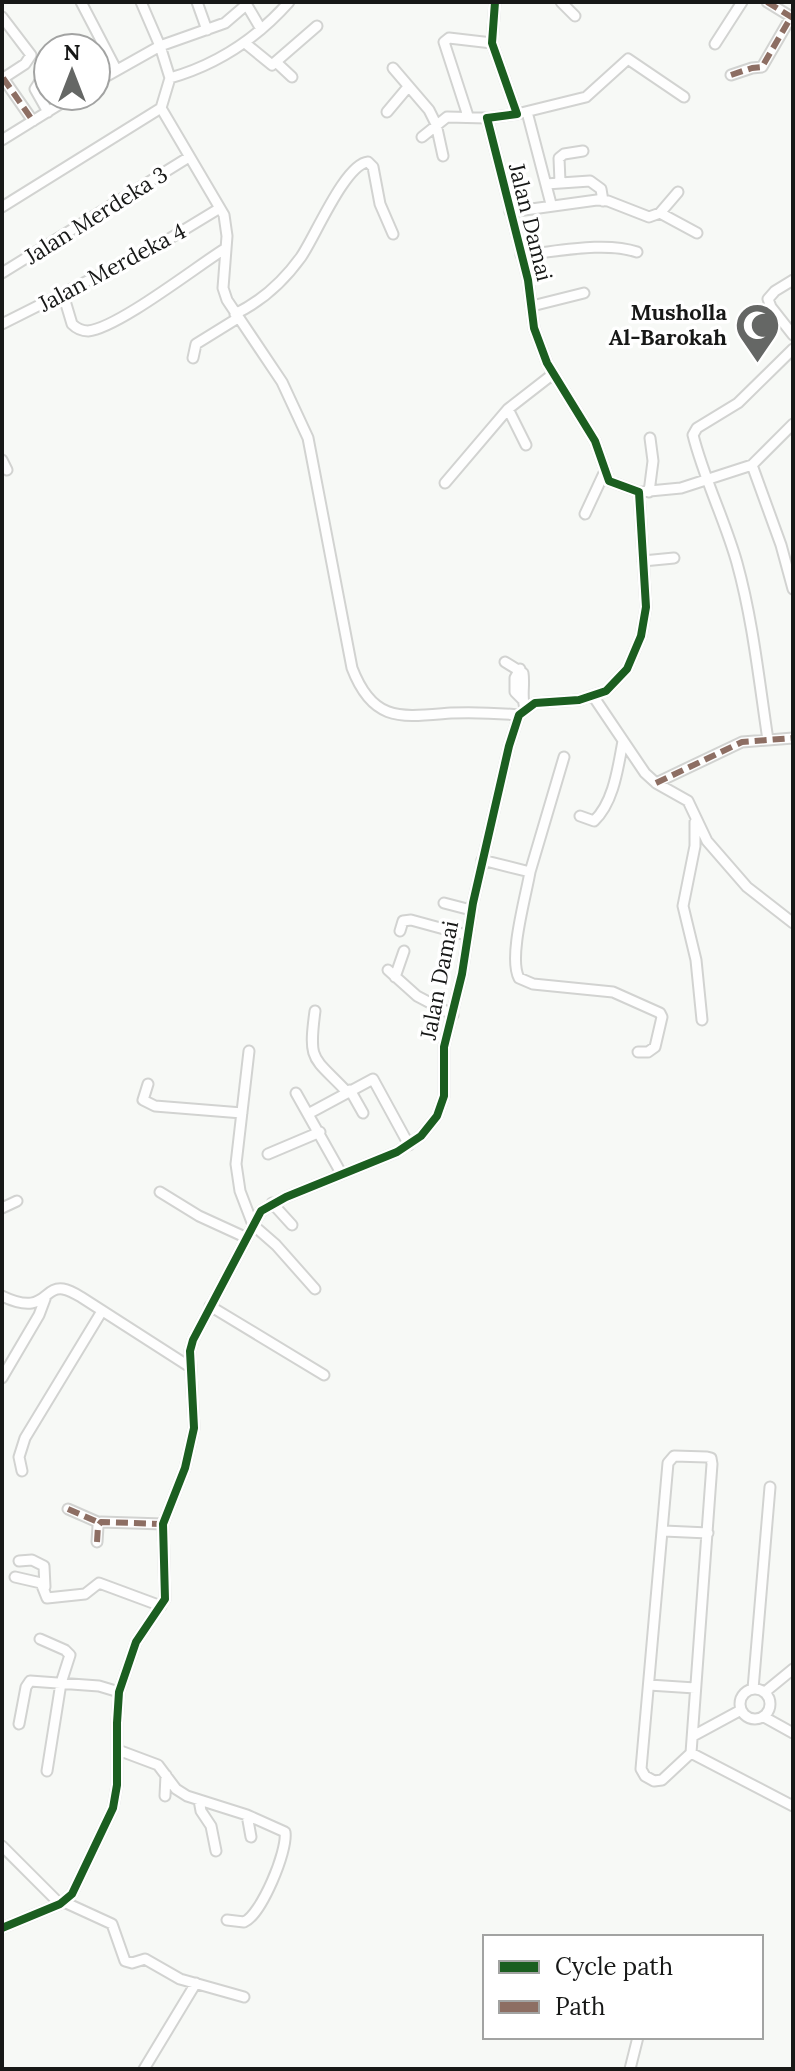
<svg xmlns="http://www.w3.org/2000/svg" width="795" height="2071" font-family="Lora,serif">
<rect width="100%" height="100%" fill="#f7f9f6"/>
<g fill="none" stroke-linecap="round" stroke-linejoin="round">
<defs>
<path id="minor" d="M81 2 116 69
M141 2 160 46 170 78 161 108
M197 2 207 30
M245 2 261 29
M561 2 575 16
M767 2 793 18
M2 17 31 55 25 64 2 79
M245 43 272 65 317 26
M715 44 742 2
M277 63 292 77
M393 68 429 110 436 124 443 156
M44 75 35 89 48 112
M731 75 752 68 762 67 791 17
M3 78 33 121
M170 78C216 65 257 38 289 2
M96 82 160 46 225 23 246 5
M161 108 224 215 227 236 223 288 227 300 282 382 308 438 352 668C373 723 401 717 451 713 474 712 496 713 519 715
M387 112 408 87
M527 112 551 204
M517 114 586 97 628 59 684 97
M468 116 444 42 449 38 492 43
M422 137 447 117 487 118
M2 140 73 96
M560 182 559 158 564 154 583 151
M546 184 590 181 601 189 603 201
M2 207 161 108
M510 212 597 200 608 201 649 217 660 213 697 233
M660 213 678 192
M521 255C556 252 604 241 637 252
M2 273 189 157
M793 280 775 291 768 299 771 307 793 335
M63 294 72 324C77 329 81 331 88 331 118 328 197 266 226 248
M532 306 584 293
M235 314C262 301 283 282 301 257 315 237 345 164 368 162L373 167 380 204 393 234
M2 324 159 245 220 208
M193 358 196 344 238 318
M508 409 526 445
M2 460 7 470
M752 465 781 545 793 589
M445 483 508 409 553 374
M639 492 681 488 752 465 793 424
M649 492 653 461 650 438
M585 514 605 471
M643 561 674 558
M505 662 523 673C525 685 521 697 525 708
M520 669 515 678V692L522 699
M593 696 645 773 656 783 688 801 707 841 747 887 793 923
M768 740C759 681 753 621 737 563 725 520 704 479 693 435L697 428 738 403 793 349
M656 783 742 742 793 738
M580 816 594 821C614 802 618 767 623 741
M695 822V846L683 906 696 960 702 1020
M482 860 530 872C526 896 508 958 519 978L533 984 613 992 660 1013 662 1017 655 1047 648 1052H638
M530 872 564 757
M444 903 471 910
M400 931 403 921 411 920 466 935
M388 970 417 996 453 1015
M395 977 404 951
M315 1011C308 1063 313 1056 347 1092
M249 1051 236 1164 240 1191 253 1225 276 1245 315 1289
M148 1084 143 1100 155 1106 242 1113
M350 1090 363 1113
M296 1093 341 1173
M308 1114 373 1079 409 1145
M268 1154 320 1132
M160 1192 199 1216 247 1238
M272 1203 292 1225
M2 1208 17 1201
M2 1296C46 1317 42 1286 63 1289 69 1290 76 1294 81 1297L190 1367
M210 1306 324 1375
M2 1378 39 1315 45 1299
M674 1456 707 1457 711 1458 712 1464 691 1753 662 1780 654 1781 645 1776 641 1769 668 1463Z
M22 1471 19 1457 25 1438 102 1311
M68 1509 100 1523
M664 1531 708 1533
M97 1542 98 1526 101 1522 163 1524
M19 1561 32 1560 44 1566 45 1587
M15 1577 41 1583 47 1598 85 1594 99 1583 161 1606
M40 1639 65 1650 70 1655 61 1683 47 1771
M649 1685 695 1688
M740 1704a15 15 0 1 1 30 0a15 15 0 1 1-30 0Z
M753 1689 770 1487
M765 1692 793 1669
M764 1717 793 1733
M19 1724 26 1687 30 1681 99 1686 119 1692
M693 1736 741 1710
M118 1750 158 1765 176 1789 187 1796 247 1815 285 1832C288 1851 261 1915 244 1922L227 1920
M691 1753 793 1806
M165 1796 166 1775
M199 1800 201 1811 211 1826 216 1851
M247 1815 251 1837
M2 1846 60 1904
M64 1902 112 1924 125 1961 132 1963 145 1959 180 1979 244 1997
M2 1928 60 1904 72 1894 113 1808 117 1785V1723L119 1692 136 1642 165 1599 163 1524 185 1468 194 1428 190 1351 193 1340 261 1211 286 1197 397 1152 421 1136 437 1116 444 1096V1047L462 974 473 903 509 746 519 715 535 703 579 700 606 691 627 669 641 636 646 607 639 492 609 481 595 441 547 363 534 328 528 280 487 118 517 114 492 43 495 2
M144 2069 196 1983
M630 2069 638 2037"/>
</defs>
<!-- minor casing -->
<use href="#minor" stroke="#d2d3d1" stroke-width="13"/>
<!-- minor -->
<use href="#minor" stroke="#fefefe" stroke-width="9"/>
<!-- quiet -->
<path stroke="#8d6e63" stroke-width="6" stroke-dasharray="12 6" stroke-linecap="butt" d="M767 2 793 18
M731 75 752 68 762 67 791 17
M3 78 33 121
M656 783 742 742 793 738
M68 1509 100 1523
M97 1542 98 1526 101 1522 163 1524"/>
<defs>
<path id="cycleway" d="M2 1928 60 1904 72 1894 113 1808 117 1785V1723L119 1692 136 1642 165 1599 163 1524 185 1468 194 1428 190 1351 193 1340 261 1211 286 1197 397 1152 421 1136 437 1116 444 1096V1047L462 974 473 903 509 746 519 715 535 703 579 700 606 691 627 669 641 636 646 607 639 492 609 481 595 441 547 363 534 328 528 280 487 118 517 114 492 43 495 2"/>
</defs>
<!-- cycleway casing -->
<use href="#cycleway" stroke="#fff" stroke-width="13"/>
<!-- cycleway -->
<use href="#cycleway" stroke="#1b5e20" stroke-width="8"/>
</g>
<!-- icons -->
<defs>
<symbol id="mosque-pin" viewBox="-11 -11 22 30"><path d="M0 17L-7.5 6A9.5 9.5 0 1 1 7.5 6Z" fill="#656765" stroke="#fff"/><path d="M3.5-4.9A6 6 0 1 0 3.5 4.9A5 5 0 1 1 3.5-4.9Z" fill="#fff"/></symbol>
</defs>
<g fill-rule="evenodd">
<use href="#mosque-pin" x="732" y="300" width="51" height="69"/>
</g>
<g text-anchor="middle" stroke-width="7" stroke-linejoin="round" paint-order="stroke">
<!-- street labels -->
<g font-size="22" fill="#171817" stroke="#fff">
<text transform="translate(96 215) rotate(-32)" y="8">Jalan Merdeka 3</text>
<text transform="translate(531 222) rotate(76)" y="8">Jalan Damai</text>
<text transform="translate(112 267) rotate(-28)" y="8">Jalan Merdeka 4</text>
<text transform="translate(439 980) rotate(-79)" y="8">Jalan Damai</text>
</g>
<!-- poi labels -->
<g font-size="22" font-weight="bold" fill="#171817" stroke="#fff" text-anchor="end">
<text x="727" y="320">Musholla<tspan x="727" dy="25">Al-Barokah</tspan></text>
</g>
</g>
<!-- border -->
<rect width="795" height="2071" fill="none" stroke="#171817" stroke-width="8"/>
<!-- legend -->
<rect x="483" y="1935" width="280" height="104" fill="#ffffff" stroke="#a2a3a2" stroke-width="2"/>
<rect x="499" y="1961" width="40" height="12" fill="#1b5e20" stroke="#a2a3a2" stroke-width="2"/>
<text x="555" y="1975" font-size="24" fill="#171817">Cycle path</text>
<rect x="499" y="2001" width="40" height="12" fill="#8d6e63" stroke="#a2a3a2" stroke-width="2"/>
<text x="555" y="2015" font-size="24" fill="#171817">Path</text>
<!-- north arrow -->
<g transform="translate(72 72)"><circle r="38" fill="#ffffff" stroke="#a2a3a2" stroke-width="2"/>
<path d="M0-6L14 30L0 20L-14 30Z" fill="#656765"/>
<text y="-12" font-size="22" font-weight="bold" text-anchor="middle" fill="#171817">N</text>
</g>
</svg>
